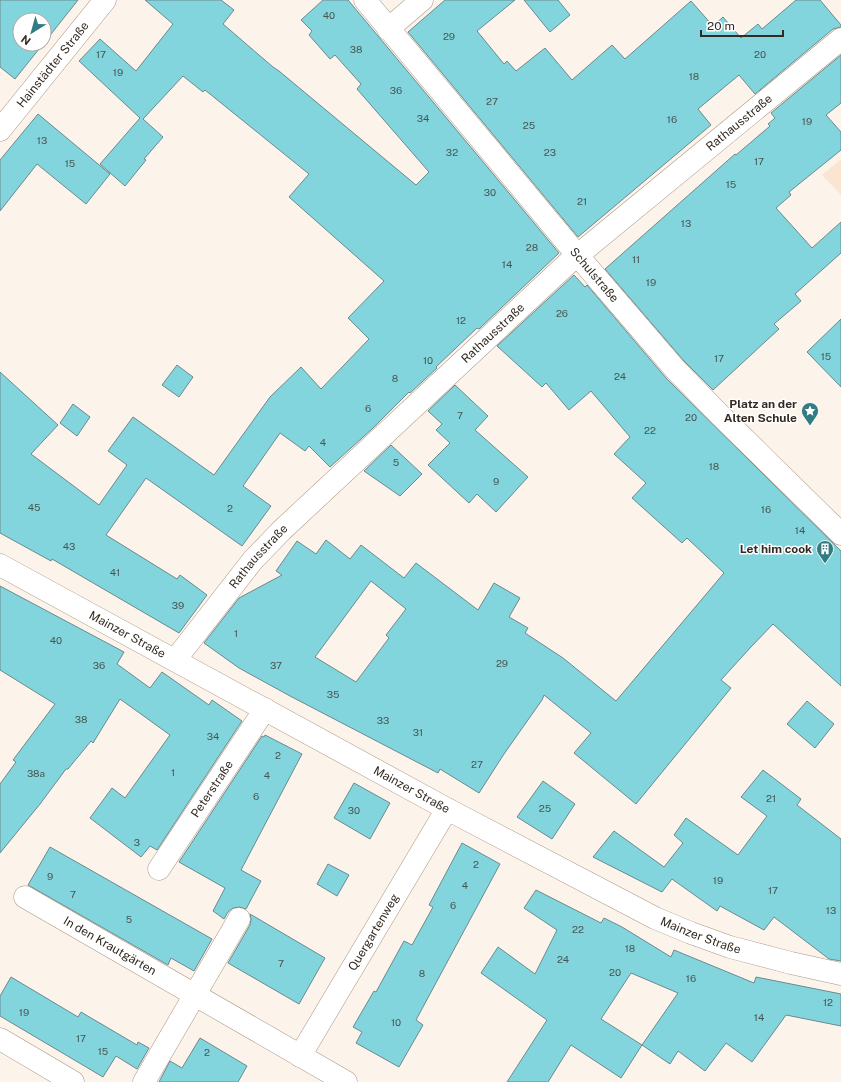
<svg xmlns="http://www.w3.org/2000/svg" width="841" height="1082" font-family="'Public Sans',sans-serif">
<rect width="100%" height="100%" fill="#fcf3eb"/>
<!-- built -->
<path fill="#fce5d0" d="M841 159V195L822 175Z"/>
<!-- building -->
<path fill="#83d5dd" stroke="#6a8a8e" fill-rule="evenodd" d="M0 0H78L44 43V20H20V44H43L15 79 0 67Z
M145 0H221L234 10 223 24 273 67 279 71 416 185 429 172 357 89 361 84 335 55 330 59 309 35 312 31 301 20 323 0H348L559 253 479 329 477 328 436 367 437 368 410 393 409 392 373 428 330 467 309 446 305 451 280 433 243 486 271 506 242 546 146 478 106 535 177 579 180 575 207 595 179 633 52 559 51 561 0 533V372L58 425 31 454 99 505 127 465 108 451 133 417 214 475 270 397 301 367 321 389 369 339 348 318 384 281 289 197 309 174 205 90 203 92 183 76 143 119 163 137 144 159 146 160 125 186 100 164 140 118 79 61 100 39 136 71 173 24Z
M445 0H515L477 31 504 64 507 61 516 71 545 48 572 80 612 45 625 59 691 1 713 26 723 17 741 38 758 24 762 29 796 0H820L841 25V27L833 29 755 94 739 75 698 109 711 125 578 237 408 32Z
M524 0H558L570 15 550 32Z
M841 55V103L826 115 841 132V150L789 192 791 195 776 208 812 248 841 222V253L795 294 801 301 774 324 779 329 713 390 684 361 605 269 735 154 736 155 770 126 768 124 775 118 771 113Z
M38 114 110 174 86 204 37 164 0 211V160Z
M574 275 585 287 587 285 666 378 841 551V686L773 624 750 648 721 680 731 688 636 804 574 753 591 733 544 695 542 700 504 754 479 793 440 769 438 773 290 696 239 668 204 643 239 598 282 575 276 571 297 541 316 554 326 540 350 559 361 545 404 578 416 563 478 610 494 583 520 598 509 617 528 628 525 633 563 658 616 701 724 573 687 538 682 543 632 498 646 483 614 454 630 437 591 391 569 410 546 383 542 387 497 346ZM371 581 406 609 386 635 389 638 356 682 315 657Z
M841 319V387L807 352Z
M177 365 193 377 179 397 162 385Z
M455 385 488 416 475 430 528 477 496 512 477 494 469 503 428 465 450 443 436 430 442 424 428 411Z
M73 404 90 417 77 436 60 423Z
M391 445 422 474 400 496 364 471Z
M0 586 124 652 117 664 150 688 162 672 209 705 212 700 242 721 157 850 150 846 141 857 90 818 112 788 125 798 170 735 120 699 93 743 91 741 68 769H66L40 804 0 853V784L16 762 13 760 55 704 0 670Z
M807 701 834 724 815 748 787 724Z
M265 735 302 754 241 870 261 881 246 909 239 907 233 908 228 912 224 919 213 911 225 888 179 862 262 736 264 737Z
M763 770 801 799 797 805 841 839V961L829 959 774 917 764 930 720 906 717 911 672 879 662 892 593 857 614 831 664 867 683 843 674 835 686 818 738 855 767 816 741 797Z
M543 781 575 804 552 839 517 817Z
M354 783 390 803 370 839 334 818Z
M462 843 500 864 416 1020 423 1025 399 1067 356 1043 362 1032 353 1027 374 991 376 992 404 941 412 945 433 907 429 905Z
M50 847 212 939 194 971 171 958 168 965 28 885Z
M328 864 349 875 337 896 317 884Z
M536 890 601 923 604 918 622 927 671 957 674 950 754 983 756 977 841 994V1026L786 1015 752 1062 726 1043 705 1071 678 1051 670 1064 642 1045 621 1078 571 1045 548 1082H507L547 1020 481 973 498 947 535 974 557 930 524 908ZM631 973 678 993 642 1045 601 1019Z
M250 914 325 958 299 1004 228 963 250 925 251 919Z
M11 977 78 1017 81 1012 137 1045 138 1042 149 1048 137 1069 116 1056 103 1077 0 1016V996Z
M200 1038 247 1066 238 1082H159L170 1061 182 1068Z"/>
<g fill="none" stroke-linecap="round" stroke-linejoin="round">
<defs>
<g id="minor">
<path id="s1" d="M365 0 578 256 675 369 717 412 841 534"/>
<path d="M388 29 422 0"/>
<path id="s2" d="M0 130 105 0"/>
<path id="s3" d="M0 565 447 809 655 918 691 933 730 947 791 963 841 974"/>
<path id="s4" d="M175 660 253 560 282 530 567 264 841 39"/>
<path id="s5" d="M159 869 265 709"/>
<path id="s6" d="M25 897 346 1082"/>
<path d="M0 1039 73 1082"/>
<path id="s7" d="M300 1056 447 809"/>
<path d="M144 1082 239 919"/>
</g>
</defs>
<!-- minor casing -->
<use href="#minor" stroke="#ab9683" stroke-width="23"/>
<!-- minor -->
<use href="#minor" stroke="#fff" stroke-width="22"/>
</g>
<!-- icons -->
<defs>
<symbol id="sight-pin" viewBox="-11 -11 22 30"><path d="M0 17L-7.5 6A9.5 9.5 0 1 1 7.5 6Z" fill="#337b82" stroke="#fff"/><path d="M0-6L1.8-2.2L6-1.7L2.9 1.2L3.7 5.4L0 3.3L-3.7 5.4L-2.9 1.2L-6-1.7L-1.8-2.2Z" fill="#fff"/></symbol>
<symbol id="building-pin" viewBox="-11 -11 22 30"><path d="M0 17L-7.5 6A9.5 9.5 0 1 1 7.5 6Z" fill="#337b82" stroke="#fff"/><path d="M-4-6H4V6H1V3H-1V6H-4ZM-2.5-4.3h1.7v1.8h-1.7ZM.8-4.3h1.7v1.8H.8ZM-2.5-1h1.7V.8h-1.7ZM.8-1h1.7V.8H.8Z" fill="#fff"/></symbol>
</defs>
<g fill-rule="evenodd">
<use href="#sight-pin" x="800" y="401" width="20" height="27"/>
<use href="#building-pin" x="815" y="539" width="20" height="27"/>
</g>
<g text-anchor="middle" stroke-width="3" stroke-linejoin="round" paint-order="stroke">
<!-- number labels -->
<g font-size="10" fill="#475652">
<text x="329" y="19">40</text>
<text x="449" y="40">29</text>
<text x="356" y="53">38</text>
<text x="101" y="58">17</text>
<text x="760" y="58">20</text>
<text x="118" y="76">19</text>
<text x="694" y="80">18</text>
<text x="396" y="94">36</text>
<text x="492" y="105">27</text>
<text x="423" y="122">34</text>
<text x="672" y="123">16</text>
<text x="807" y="125">19</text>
<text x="529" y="129">25</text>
<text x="42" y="144">13</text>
<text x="452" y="156">32</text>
<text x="550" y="156">23</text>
<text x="759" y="165">17</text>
<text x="70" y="167">15</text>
<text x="731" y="188">15</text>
<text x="490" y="196">30</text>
<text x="582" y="205">21</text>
<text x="686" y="227">13</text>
<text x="532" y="251">28</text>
<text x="636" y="263">11</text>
<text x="507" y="268">14</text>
<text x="651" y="286">19</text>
<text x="562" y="317">26</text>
<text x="461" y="324">12</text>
<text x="826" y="360">15</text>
<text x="719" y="362">17</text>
<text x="428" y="364">10</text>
<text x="620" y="380">24</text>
<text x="395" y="382">8</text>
<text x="368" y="412">6</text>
<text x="460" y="419">7</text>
<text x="691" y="421">20</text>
<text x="650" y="434">22</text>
<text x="323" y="446">4</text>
<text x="396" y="466">5</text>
<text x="714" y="470">18</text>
<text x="496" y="485">9</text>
<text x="34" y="511">45</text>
<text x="230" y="512">2</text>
<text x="766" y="513">16</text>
<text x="800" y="534">14</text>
<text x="69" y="550">43</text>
<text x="115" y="576">41</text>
<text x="178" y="609">39</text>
<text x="236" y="637">1</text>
<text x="56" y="644">40</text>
<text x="502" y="667">29</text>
<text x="99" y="669">36</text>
<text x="276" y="669">37</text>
<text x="333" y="698">35</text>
<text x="81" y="723">38</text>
<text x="383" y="724">33</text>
<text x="418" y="736">31</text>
<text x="213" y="740">34</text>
<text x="278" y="759">2</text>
<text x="477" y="768">27</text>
<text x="173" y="776">1</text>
<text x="36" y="777">38a</text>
<text x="267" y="779">4</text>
<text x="256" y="800">6</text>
<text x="771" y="802">21</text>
<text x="545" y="812">25</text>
<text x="354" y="814">30</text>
<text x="137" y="846">3</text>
<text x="476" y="868">2</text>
<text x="50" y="880">9</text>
<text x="718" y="884">19</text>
<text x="465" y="889">4</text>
<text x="773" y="894">17</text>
<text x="73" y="898">7</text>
<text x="453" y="909">6</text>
<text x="831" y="914">13</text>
<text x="129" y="923">5</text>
<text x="578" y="933">22</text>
<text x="630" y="952">18</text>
<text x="563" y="963">24</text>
<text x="281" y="967">7</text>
<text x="615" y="976">20</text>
<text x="422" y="977">8</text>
<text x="691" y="982">16</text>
<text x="828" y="1006">12</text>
<text x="24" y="1016">19</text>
<text x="759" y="1021">14</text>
<text x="396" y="1026">10</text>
<text x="81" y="1042">17</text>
<text x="103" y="1055">15</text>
<text x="207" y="1056">2</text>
</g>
<!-- street labels -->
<g font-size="12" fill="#332b23" stroke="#fff">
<text dy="4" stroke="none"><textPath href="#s2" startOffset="84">Hainstädter Straße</textPath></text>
<text dy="4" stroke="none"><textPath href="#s4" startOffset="781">Rathausstraße</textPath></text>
<text dy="4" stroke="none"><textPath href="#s1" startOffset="358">Schulstraße</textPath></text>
<text dy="4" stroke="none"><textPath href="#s4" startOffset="457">Rathausstraße</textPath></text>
<text dy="4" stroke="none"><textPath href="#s4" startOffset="133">Rathausstraße</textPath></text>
<text dy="4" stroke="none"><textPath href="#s3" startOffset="145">Mainzer Straße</textPath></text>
<text dy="4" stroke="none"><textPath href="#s5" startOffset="96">Peterstraße</textPath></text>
<text dy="4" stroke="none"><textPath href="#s3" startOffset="469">Mainzer Straße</textPath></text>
<text dy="4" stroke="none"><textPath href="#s7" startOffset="144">Quergartenweg</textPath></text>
<text dy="4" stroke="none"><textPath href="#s3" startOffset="793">Mainzer Straße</textPath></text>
<text dy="4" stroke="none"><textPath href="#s6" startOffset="98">In den Krautgärten</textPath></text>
</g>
<!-- poi labels -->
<g font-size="12" font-weight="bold" fill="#332b23" stroke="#fff" text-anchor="end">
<text x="797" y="408">Platz an der<tspan x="797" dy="14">Alten Schule</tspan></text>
<text x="812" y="553">Let him cook</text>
</g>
</g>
<!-- north arrow -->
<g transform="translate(32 32) rotate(217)"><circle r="19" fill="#ffffff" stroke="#adaaa7"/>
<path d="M0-3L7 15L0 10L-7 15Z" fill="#337b82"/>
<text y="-6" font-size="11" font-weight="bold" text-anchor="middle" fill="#332b23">N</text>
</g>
<!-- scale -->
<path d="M701 30v6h82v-6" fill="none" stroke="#332b23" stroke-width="2"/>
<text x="707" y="30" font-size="12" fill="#332b23" stroke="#ffffff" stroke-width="3" paint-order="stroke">20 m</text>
</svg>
